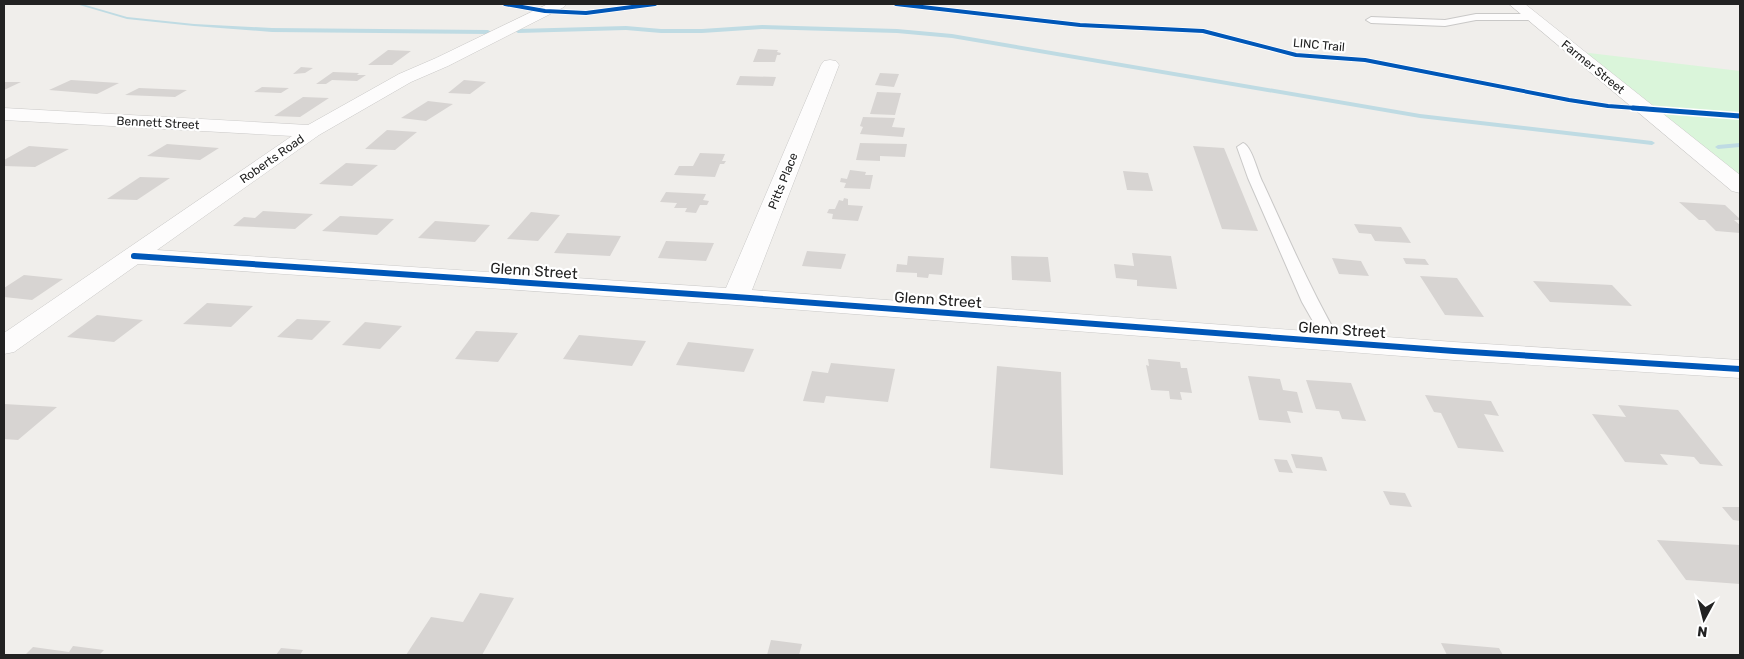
<svg xmlns="http://www.w3.org/2000/svg" width="1744" height="659" font-family="Rubik,sans-serif">
<rect width="100%" height="100%" fill="#f0eeeb"/>
<!-- park -->
<path fill="#daf5da" d="M1564 50 1740 71V190Z"/>
<g fill="none" stroke-linecap="round" stroke-linejoin="round">
<!-- stream -->
<path fill="#bfdbe3" fill-rule="evenodd" d="M76 4H82L127 17 194 24 272 28 488 30 491 32 488 34 272 32 194 26 127 19Z
M762 25 897 29 952 34 1420 114 1652 141 1655 143 1652 145 1420 118 952 38 897 33 762 29 702 33H661L626 30 518 33 515 31 518 29 626 26 661 29H702Z
M1740 143V147L1718 149 1715 147 1718 145Z"/>
</g>
<!-- building -->
<path fill="#d7d4d2" d="M758 49 778 50 777 52 781 53 780 55H777L775 62H753Z
M388 50 411 51 392 65H368Z
M301 67 313 68 305 73 293 74Z
M333 72 359 73 357 75H366L357 81 332 80 326 84H316Z
M880 73 899 74 894 87 875 85Z
M740 76 776 77 773 86 736 85Z
M71 80 119 83 97 94 49 90Z
M464 80 486 82 470 94 448 93Z
M4 82H21L4 90Z
M262 87 289 88 281 93 254 92Z
M139 88 187 90 175 97 125 95Z
M877 92 901 93 895 115 870 114Z
M303 97 329 98 300 117 274 116Z
M428 101 453 104 426 121 401 118Z
M863 117 895 118 892 127 905 128 903 137 860 134 863 127 860 126Z
M387 130 417 132 395 150 365 149Z
M860 143 907 144 905 157 880 156V161L856 160Z
M167 144 219 148 200 160 147 156Z
M29 146 69 149 35 167 4 166V160Z
M1193 146 1224 148 1258 231 1222 229Z
M700 153 725 154 722 161H726L724 164H720L715 177 674 175 679 166H693Z
M346 163 378 165 352 186 319 184Z
M850 170 866 172 865 175H873L870 189 844 188 846 183 840 182 841 178 847 179Z
M1123 171 1148 173 1153 191 1127 190Z
M140 177 170 178 137 200 107 199Z
M666 192 706 194 703 200 709 201 707 205H700L696 213 685 212 687 208H674L677 203 660 202Z
M844 198 848 199V205L863 206 858 221 832 219 833 214 827 213 829 209H835L839 200 843 201Z
M1679 202 1725 205 1740 219V220H1734L1740 225V233L1716 231 1705 220H1699Z
M263 211 313 214 295 229 233 226 244 217 255 218Z
M531 212 560 215 538 241 507 239Z
M340 216 394 219 377 235 322 231Z
M435 221 490 225 475 242 418 238Z
M1354 224 1401 227 1411 243 1375 241 1371 234 1359 233Z
M567 233 621 236 610 256 554 253Z
M666 241 714 243 706 261 658 258Z
M807 251 846 254 841 269 802 266Z
M1132 253 1171 256 1177 289 1137 286V280L1116 278 1114 264 1134 266Z
M908 256 944 258 942 275 929 274 928 278 917 277V273L896 272 897 264 907 265Z
M1011 256 1048 257 1051 282 1012 280Z
M1332 258 1361 261 1369 276 1339 274Z
M1403 258 1425 259 1429 265 1406 264Z
M24 275 63 279 32 300 4 297V288Z
M1420 276 1457 278 1484 317 1445 315Z
M1533 281 1612 285 1632 306 1550 302Z
M207 303 253 306 231 327 183 324Z
M97 315 143 320 114 342 67 337Z
M297 319 331 321 312 340 277 337Z
M365 322 402 326 380 349 342 345Z
M476 331 518 333 498 362 455 359Z
M579 335 646 341 632 366 563 359Z
M688 342 754 349 744 372 676 365Z
M1148 359 1180 362 1181 368H1187L1192 393 1180 392 1182 400 1170 399 1169 391 1151 390 1146 365 1149 366Z
M831 363 895 369 888 402 826 396 824 403 803 401 812 371 828 373Z
M997 366 1061 372 1063 475 990 468Z
M1248 376 1280 379 1283 390 1297 392 1303 413 1287 411 1291 423 1259 420Z
M1306 380 1351 383 1366 421 1342 419 1339 411 1316 409Z
M1425 395 1491 401 1499 416 1484 414 1504 452 1458 448 1441 413 1434 412Z
M4 405V404L57 407 18 440 4 439Z
M1618 405 1678 410 1723 466 1700 464 1694 457 1660 454 1668 465 1625 462 1592 414 1626 417Z
M1291 454 1322 457 1327 471 1296 468Z
M1274 459 1287 460 1293 473 1279 472Z
M1383 491 1405 493 1412 507 1390 505Z
M1722 507H1740V521L1733 520Z
M1657 540 1740 545V584L1686 580Z
M480 593 514 598 482 655H406L431 617 463 622Z
M771 640 802 644 799 655H767Z
M1441 643 1499 648 1503 655H1447Z
M73 646 104 650 99 655H25L33 647 69 652Z
M281 648 303 650 300 655H276Z"/>
<g fill="none" stroke-linecap="round" stroke-linejoin="round">
<defs>
<path id="service" d="M1476 14H1532L1537 17 1532 20H1476L1445 26 1371 23 1366 20 1371 17 1445 20Z
M1243 143C1252 146 1258 174 1263 183 1288 237 1311 291 1341 342L1339 346H1327L1302 302 1248 178 1237 147Z"/>
<path id="minor" d="M548 4H566L564 7 448 66 411 82 319 135 157 250 726 288 821 65 824 61 830 60 836 61 839 65 752 290 1454 342 1740 360V378L1454 360 736 305 138 264 14 352 4 354V333L292 136 4 120V108L308 125 399 74 436 58Z"/>
<path id="tertiary" d="M1509 4H1525L1740 175V193L1732 191Z"/>
</defs>
<!-- service casing -->
<use href="#service" stroke="#c9c8c7" stroke-width="2"/>
<!-- minor casing -->
<use href="#minor" stroke="#c9c8c7" stroke-width="1"/>
<!-- tertiary casing -->
<use href="#tertiary" stroke="#c9c8c7" stroke-width="1"/>
<!-- service -->
<use href="#service" fill="#fdfcfc" fill-rule="evenodd"/>
<!-- minor -->
<use href="#minor" fill="#fdfcfc" fill-rule="evenodd"/>
<!-- tertiary -->
<use href="#tertiary" fill="#fdfcfc" fill-rule="evenodd"/>
<defs>
<path id="cycleway-far2" d="M505 4 545 11 586 13 655 4
M896 4 1080 25 1203 31 1296 55 1365 60 1569 100 1608 106 1649 109"/>
<path id="cycleway-far1" d="M1633 108 1740 116"/>
<path id="cycleway" d="M134 256 736 297 1454 351 1740 369"/>
</defs>
<!-- cycleway-far2 casing -->
<use href="#cycleway-far2" stroke="#fff" stroke-width="5.5"/>
<!-- cycleway-far1 casing -->
<use href="#cycleway-far1" stroke="#fff" stroke-width="8"/>
<!-- cycleway casing -->
<use href="#cycleway" stroke="#fff" stroke-width="9"/>
<!-- cycleway-far2 -->
<use href="#cycleway-far2" stroke="#0057b8" stroke-width="4"/>
<!-- cycleway-far1 -->
<use href="#cycleway-far1" stroke="#0057b8" stroke-width="5"/>
<!-- cycleway -->
<use href="#cycleway" stroke="#0057b8" stroke-width="6"/>
</g>
<g text-anchor="middle" stroke-width="4.5" stroke-linejoin="round" paint-order="stroke">
<!-- far-street labels -->
<g font-size="12" fill="#222" stroke="#fff">
<text transform="translate(1319 45) rotate(5)" y="4">LINC Trail</text>
<text transform="translate(1593 67) rotate(39)" y="4">Farmer Street</text>
<text transform="translate(158 123) rotate(3)" y="4">Bennett Street</text>
<text transform="translate(272 159) rotate(-35)" y="4">Roberts Road</text>
<text transform="translate(783 181) rotate(-68)" y="4">Pitts Place</text>
</g>
<!-- street labels -->
<g font-size="15" fill="#222" stroke="#fff">
<text transform="translate(534 271) rotate(4)" y="5">Glenn Street</text>
<text transform="translate(938 300) rotate(4)" y="5">Glenn Street</text>
<text transform="translate(1342 330) rotate(4)" y="5">Glenn Street</text>
</g>
</g>
<!-- border -->
<rect width="1744" height="659" fill="none" stroke="#222222" stroke-width="10"/>
<!-- north arrow -->
<g transform="translate(1704 619) rotate(187)" stroke="#ffffff" stroke-width="4" paint-order="stroke">
<path d="M0-4L9 19L0 12L-9 19Z" fill="#222222"/>
<text y="-8" font-size="14" font-weight="bold" text-anchor="middle" fill="#222222">N</text>
</g>
</svg>
